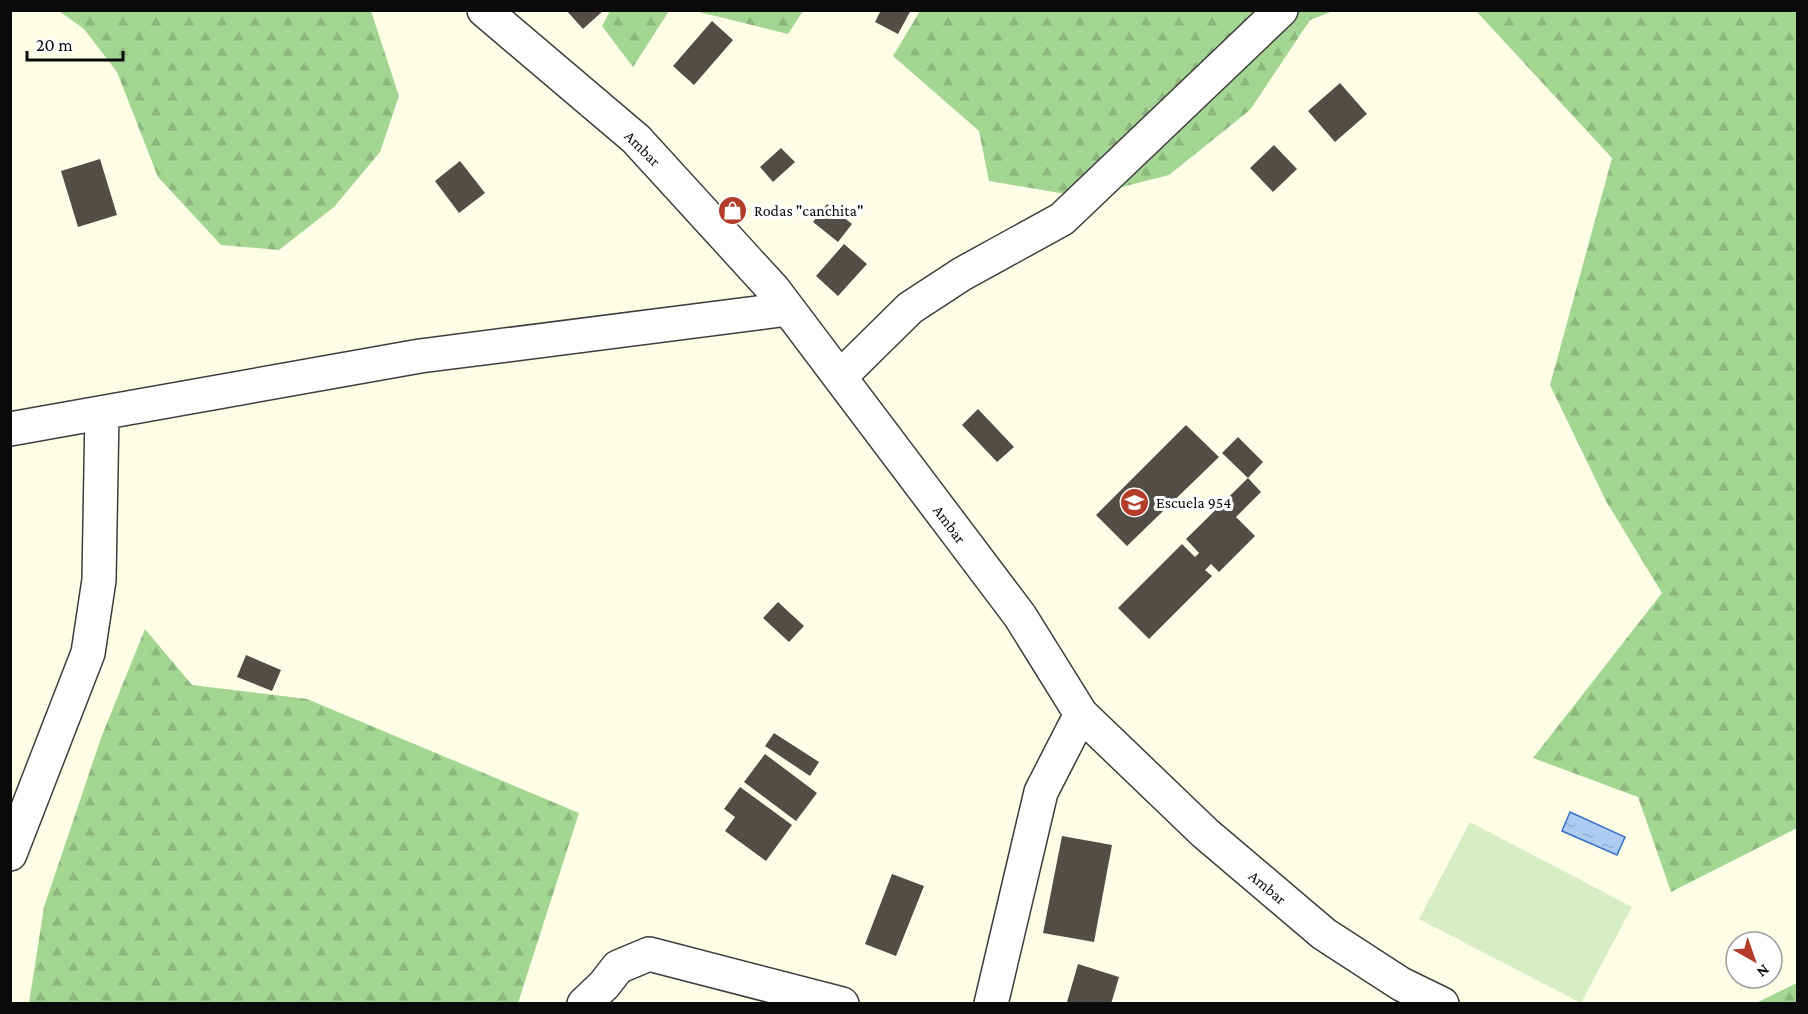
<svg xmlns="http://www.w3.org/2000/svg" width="1808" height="1014" font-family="'Crimson Pro',serif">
<defs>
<pattern id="forest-firs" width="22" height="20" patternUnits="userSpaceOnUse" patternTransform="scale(1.5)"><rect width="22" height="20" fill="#a4d693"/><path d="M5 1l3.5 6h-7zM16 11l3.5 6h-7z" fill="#8cb67d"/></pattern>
<pattern id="water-ripples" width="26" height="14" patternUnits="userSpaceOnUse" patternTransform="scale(1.5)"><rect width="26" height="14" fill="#aeccf3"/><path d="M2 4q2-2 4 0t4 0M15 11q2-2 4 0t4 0" fill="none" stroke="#94aecf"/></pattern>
</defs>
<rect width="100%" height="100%" fill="#fefee7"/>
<!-- forest -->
<path fill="url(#forest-firs)" d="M59 11H371L399 96 380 152 334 207 279 250 221 245 158 177 117 72 84 29Z
M610 11H669L633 67 602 26Z
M695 11 803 10V11L788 34Z
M920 11H1333L1310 20 1250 110 1169 175 1083 197 989 181 979 131 893 56Z
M1476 11H1797V828L1671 892 1638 797 1533 758 1662 593 1606 501 1550 385 1612 158Z
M145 629 192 685 307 699 579 813 518 1003H29L44 907 101 738Z
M1797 983V1003H1756Z"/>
<!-- pitch -->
<path fill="#d7edc5" d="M1470 822 1632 907 1581 1003 1419 919Z"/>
<!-- water -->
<path fill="url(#water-ripples)" stroke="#3872c7" stroke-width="1.5" d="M1570 812 1625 837 1617 855 1562 831Z"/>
<!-- building -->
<path fill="#524d47" d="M566 10H604L583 29Z
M881 10H911L898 34 875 22Z
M712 21 733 40 694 85 673 66Z
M1340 83 1367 114 1335 142 1308 111Z
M1274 145 1297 169 1273 192 1250 168Z
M781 148 795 162 773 182 760 167Z
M100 159 117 215 78 227 61 171Z
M460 161 485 193 459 213 435 181Z
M827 204 852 224 838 242 813 222Z
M844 244 867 264 838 296 816 276Z
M978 409 1014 447 997 462 962 425Z
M1186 425 1219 457 1127 546 1096 515Z
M1238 437 1263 462 1248 478 1261 492 1236 517 1255 536 1219 572 1211 564 1205 570 1212 576 1149 639 1118 608 1182 544 1195 557 1199 553 1186 539 1248 478 1222 453Z
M778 602 804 626 789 642 763 618Z
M246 655 281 670 272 691 237 677Z
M774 733 819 762 810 776 765 746Z
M765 754 817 793 796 821 744 782Z
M740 787 792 825 766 861 725 831 735 817 724 809Z
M1062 836 1112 845 1094 942 1043 933Z
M892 874 924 886 896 956 865 944Z
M1078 964 1119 977 1111 1004 1067 1002Z"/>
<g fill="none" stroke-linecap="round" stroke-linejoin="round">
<defs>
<path id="street" d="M484 10 636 139 774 290 1020 616 1081 714 1205 833 1324 934 1401 984 1442 1004
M840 377 910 308 962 274 1062 219 1281 10
M10 429 420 356 788 309
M10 854 88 653 99 580 102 413
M584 1004 604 985 618 967 649 954 842 1004
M991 1004 1041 792 1081 714"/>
</defs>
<!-- street casing -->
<use href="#street" stroke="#3d3d3d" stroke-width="36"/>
<!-- street -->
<use href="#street" stroke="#fff" stroke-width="33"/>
</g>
<!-- icons -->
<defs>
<symbol id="shop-disc" viewBox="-11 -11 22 22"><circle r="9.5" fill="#b33d28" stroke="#fff"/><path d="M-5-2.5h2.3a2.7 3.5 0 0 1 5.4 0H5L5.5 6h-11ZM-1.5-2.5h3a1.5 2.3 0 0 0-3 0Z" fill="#fff"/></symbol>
<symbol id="school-disc" viewBox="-11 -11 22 22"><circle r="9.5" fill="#b33d28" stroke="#fff"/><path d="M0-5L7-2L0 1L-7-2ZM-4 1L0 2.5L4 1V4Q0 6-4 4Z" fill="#fff"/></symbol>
</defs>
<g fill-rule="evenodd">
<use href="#shop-disc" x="716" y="194" width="33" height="33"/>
<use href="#school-disc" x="1118" y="486" width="33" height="33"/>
</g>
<g text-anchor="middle" stroke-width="6" stroke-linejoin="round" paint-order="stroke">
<!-- street labels -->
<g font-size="16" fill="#0a0a0a" stroke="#fff">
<text transform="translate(643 148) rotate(45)" y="6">Ambar</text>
<text transform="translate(950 524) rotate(53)" y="6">Ambar</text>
<text transform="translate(1268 887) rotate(40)" y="6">Ambar</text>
</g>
<!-- poi labels -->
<g font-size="16" fill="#0a0a0a" stroke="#fff" text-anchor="start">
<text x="754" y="216">Rodas "canchita"</text>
<text x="1156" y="508">Escuela 954</text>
</g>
</g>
<!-- border -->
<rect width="1808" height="1014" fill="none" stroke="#0a0a0a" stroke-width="24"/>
<!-- north arrow -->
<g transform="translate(1754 960) rotate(140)"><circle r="28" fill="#ffffff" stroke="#9d9d9d" stroke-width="1.5"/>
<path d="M0-4.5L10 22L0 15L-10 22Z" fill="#b33d28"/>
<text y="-9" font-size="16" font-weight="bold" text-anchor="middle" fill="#0a0a0a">N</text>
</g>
<!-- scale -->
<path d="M27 51v9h96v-9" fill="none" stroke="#0a0a0a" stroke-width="3"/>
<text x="36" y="51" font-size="18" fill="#0a0a0a" stroke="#ffffff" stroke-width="4.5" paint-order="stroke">20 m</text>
</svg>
